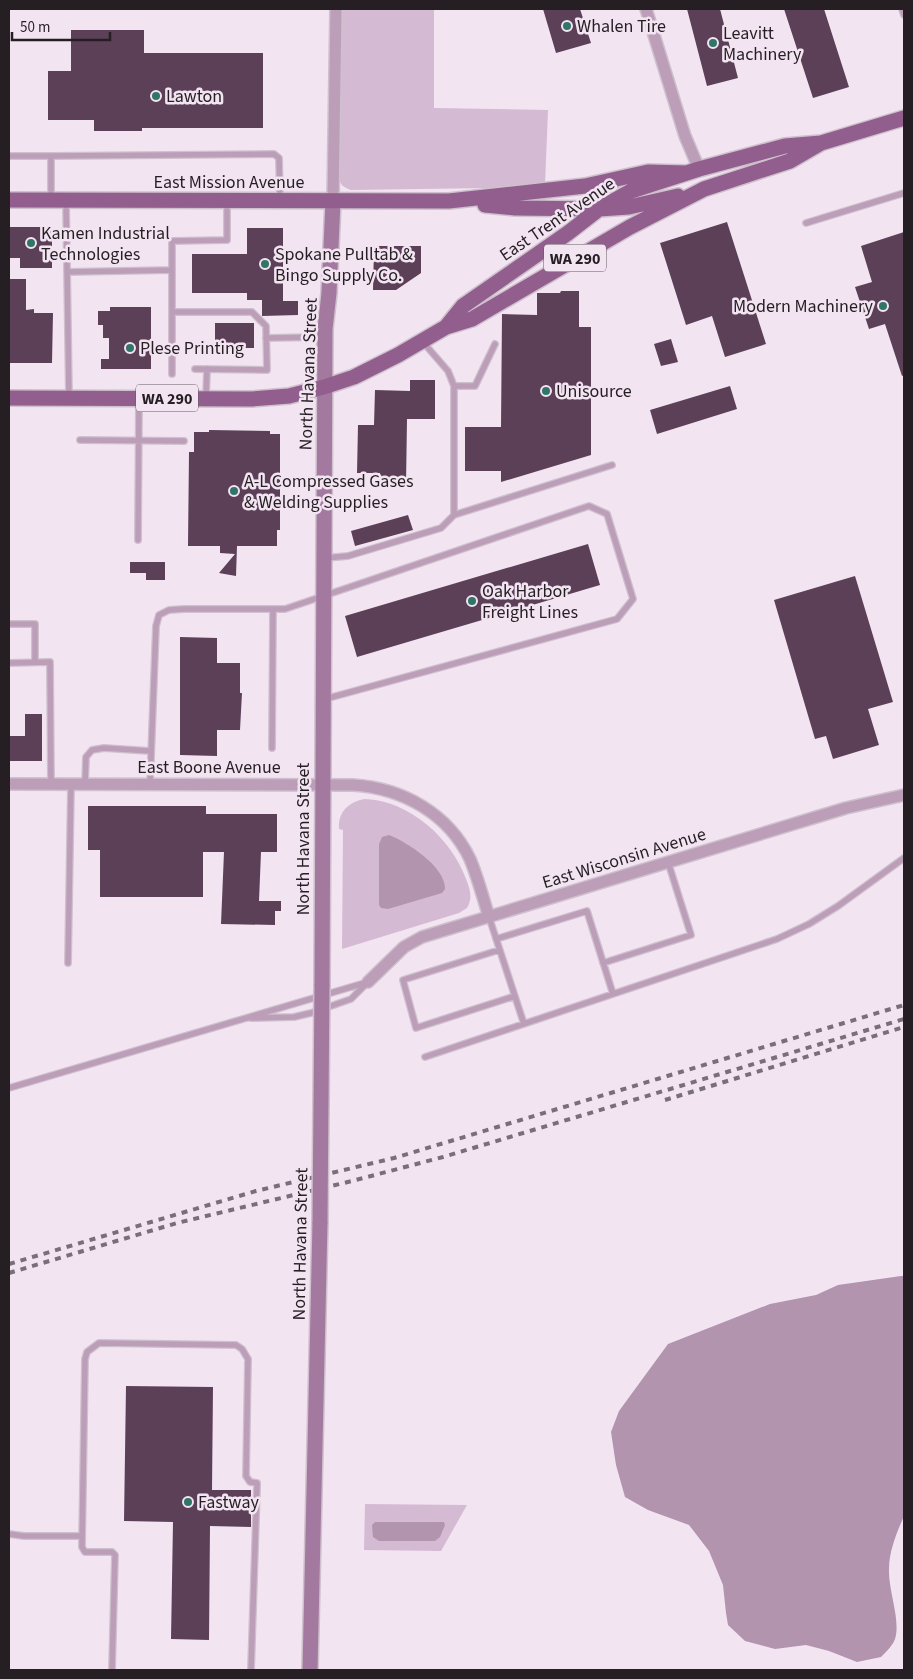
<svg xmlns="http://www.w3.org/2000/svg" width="913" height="1679" font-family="'Source Sans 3',sans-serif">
<rect width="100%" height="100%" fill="#f3e4f2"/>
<!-- green -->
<path fill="#d5bad3" d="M341 9H434V108L548 110 545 185 491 188 351 190C343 187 340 185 339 177Z
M365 799C410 801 451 838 466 879 470 889 473 898 467 908L459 913 342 949 343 830 339 829C338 812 348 802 365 799Z
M365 1504 467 1505 441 1551 364 1550Z"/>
<!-- water -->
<path fill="#b294af" d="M389 835C407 842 446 867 445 889L442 893 388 909 381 908 379 905V844L382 837Z
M901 1276H904V1516C897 1532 889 1551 889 1569 888 1590 901 1620 895 1639 893 1645 886 1652 881 1657L857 1662 829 1651 806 1645 775 1649 745 1641 728 1625 726 1613 723 1585 709 1551 689 1525 648 1510 625 1497 616 1465 611 1432 619 1411 668 1344 770 1304 816 1295 838 1285Z
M375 1522H444L445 1525 440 1537 435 1541H379L373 1537 372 1525Z"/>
<!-- building -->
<path fill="#5b4058" d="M543 9H580L591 43 556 53Z
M687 9H720L738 78 707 86Z
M784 9H824L849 87 813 98Z
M71 30H144V53H263V128H142V131H94V120H48V71H71Z
M727 222 766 344 725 357 712 316 686 325 660 243Z
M9 227H52V268H20V258H9Z
M247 228H283V301H298V315L262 316V300H247V293H192V254H247Z
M904 232V375L902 376 885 324 869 329 855 287 872 282 861 246Z
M374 246H421V273L396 290H373Z
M9 279H26V310L34 309V313H53L52 363H9Z
M561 291H579V327H591V455L501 482V471H465V427H501L502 314 537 315V293H560Z
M110 307H151V369H101V359H109V338H103V325H98V311H110Z
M215 323H254V348H215Z
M671 339 678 362 661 366 654 344Z
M410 380H435V419H407L406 485H380V473H357L358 425H374L375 390 410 391Z
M730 386 737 409 657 434 650 410Z
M209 430 270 431V434H280V530H277V546H237L236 576 219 573 235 554 220 553V546H188L189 452H194V432H209Z
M408 515 413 530 355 546 351 531Z
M588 544 600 585 357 657 345 616Z
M130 562H165V580H146V573H130Z
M855 576 893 702 868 709 879 745 833 759 826 736 815 739 774 600Z
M180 637 217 638V663H240V693H242L240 730H217V756L180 755Z
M25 714H42V761H9V736H25Z
M88 806H206V814H277V852H261L259 901H281V911H275V925L221 924 224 852H203V897H100V850H88Z
M126 1386 213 1387 212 1490H251V1527L210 1526 209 1640 171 1639 173 1522 124 1521Z"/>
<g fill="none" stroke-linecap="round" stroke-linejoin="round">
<defs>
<path id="lane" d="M902 9 904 15
M9 156H51
M51 200V156L274 154 279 158 280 199
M66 202 69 398
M806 223 904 193
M67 272 172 270
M172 312H252L266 326 267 370 195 369
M266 338 324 337
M422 341 448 371 454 386
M172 374V241L227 240V201
M206 397 207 369
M80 440 184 441
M454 515V386H475L495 344
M138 540 139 400
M325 558 348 556 441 528 454 515 612 465
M9 624H35V662
M9 663 50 662 51 784
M272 748 273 610
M85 784 86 757 92 750 104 748 150 751
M150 784 156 626 159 615 169 610 184 609H285L589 506 607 514 633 599 617 619 325 699
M489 917 524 1024
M496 939 587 911 613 994
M499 950 403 980 416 1028 515 996
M68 963 71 784
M603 963 691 935 668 862
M251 1018 294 1017 311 1013 351 999 367 983
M425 1057 777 939 809 924 838 906 904 858
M9 1088 368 982
M9 1534 24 1536H82
M112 1670 115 1555 112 1552H85L82 1547 85 1359 87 1352 99 1343 236 1345 242 1349 248 1359 246 1476 250 1482 257 1483V1486L251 1670"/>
<path id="street" d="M646 9 685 136 699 169
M333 201 336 9
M9 784 353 785C402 788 448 813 470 859 478 878 483 898 489 917
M368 982 404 947 422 937 846 808 904 795"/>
<path id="secondary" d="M322 986 325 329 329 293 333 201
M310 1670 320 1222"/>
<path id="primary" d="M9 200 449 201 585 186 648 172 687 173
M485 205 515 208 599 209 629 207 678 196
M446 327 463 306 568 233 599 209 631 191 699 169 785 146 821 143 904 118
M9 398 252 399 289 396 324 387 354 377 398 355 446 327 472 319 630 227 704 189 790 161 821 143"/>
</defs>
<!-- lane casing -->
<use href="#lane" stroke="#cec1cd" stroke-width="8"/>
<!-- street casing -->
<use href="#street" stroke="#cec1cd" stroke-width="14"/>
<!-- secondary casing -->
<use href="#secondary" stroke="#cec1cd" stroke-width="18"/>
<!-- primary casing -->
<use href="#primary" stroke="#cec1cd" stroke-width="18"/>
<!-- lane -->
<use href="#lane" stroke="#bc9eb9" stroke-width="5.5"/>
<!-- street -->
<use href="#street" stroke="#bc9eb9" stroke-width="11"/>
<!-- secondary -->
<use href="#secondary" stroke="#a479a0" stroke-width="15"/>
<!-- primary -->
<use href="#primary" stroke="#925e8e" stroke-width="15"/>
<!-- rail -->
<path stroke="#796f78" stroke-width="4" stroke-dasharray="6 6" stroke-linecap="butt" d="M665 1100 904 1027
M9 1264 256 1191 394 1158 904 1005
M9 1273 177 1223 352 1181 443 1157 904 1019"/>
<defs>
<path id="secondary-bridge" d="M320 1222 322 986"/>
</defs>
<!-- secondary-bridge casing -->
<use href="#secondary-bridge" stroke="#cec1cd" stroke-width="18" stroke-linecap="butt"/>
<!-- secondary-bridge -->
<use href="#secondary-bridge" stroke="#a479a0" stroke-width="15"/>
</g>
<!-- markers -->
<g fill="#307568" stroke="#f3e4f2" stroke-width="2">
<circle cx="567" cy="26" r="5"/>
<circle cx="713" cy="43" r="5"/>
<circle cx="156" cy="96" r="5"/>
<circle cx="31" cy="243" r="5"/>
<circle cx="265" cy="264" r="5"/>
<circle cx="883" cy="306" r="5"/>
<circle cx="130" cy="348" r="5"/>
<circle cx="546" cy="391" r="5"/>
<circle cx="234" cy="491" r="5"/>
<circle cx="472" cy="601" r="5"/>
<circle cx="188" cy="1502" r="5"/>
</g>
<g text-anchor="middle" stroke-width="5" stroke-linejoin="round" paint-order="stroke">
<!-- shield labels -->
<g fill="#f3e4f2" stroke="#635a62" stroke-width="1">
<rect x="544" y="244.5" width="62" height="27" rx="4"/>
<rect x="136" y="384.5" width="62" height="27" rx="4"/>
</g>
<g font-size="16" font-weight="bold" fill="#251f24">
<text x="575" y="264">WA 290</text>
<text x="167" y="404">WA 290</text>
</g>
<!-- poi labels -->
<g font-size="18" fill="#251f24" stroke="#f3e4f2" text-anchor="start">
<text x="577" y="32">Whalen Tire</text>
<text x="723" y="39">Leavitt<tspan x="723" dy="21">Machinery</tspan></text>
<text x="166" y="102">Lawton</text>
<text x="41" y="239">Kamen Industrial<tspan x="41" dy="21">Technologies</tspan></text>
<text x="275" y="260">Spokane Pulltab &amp;<tspan x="275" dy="21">Bingo Supply Co.</tspan></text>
<text x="873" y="312" text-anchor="end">Modern Machinery</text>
<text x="140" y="354">Plese Printing</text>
<text x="556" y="397">Unisource</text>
<text x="244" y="487">A-L Compressed Gases<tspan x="244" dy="21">&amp; Welding Supplies</tspan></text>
<text x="482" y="597">Oak Harbor<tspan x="482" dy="21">Freight Lines</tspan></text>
<text x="198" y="1508">Fastway</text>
</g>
<!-- street labels -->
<g font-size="18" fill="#251f24" stroke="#f3e4f2">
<text x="229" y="188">East Mission Avenue</text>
<text transform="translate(557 219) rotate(-34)" y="6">East Trent Avenue</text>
<text transform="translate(308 374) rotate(-88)" y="6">North Havana Street</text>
<text x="209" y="773">East Boone Avenue</text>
<text transform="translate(303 839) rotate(-90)" y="6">North Havana Street</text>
<text transform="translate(624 858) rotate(-17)" y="6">East Wisconsin Avenue</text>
<text transform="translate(300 1244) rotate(-89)" y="6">North Havana Street</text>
</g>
</g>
<!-- border -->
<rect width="913" height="1679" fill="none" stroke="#251f24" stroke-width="20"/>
<!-- scale -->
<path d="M12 32v8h98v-8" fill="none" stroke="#251f24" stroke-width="2.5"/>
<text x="20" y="32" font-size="15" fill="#251f24" stroke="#f3e4f2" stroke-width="4" paint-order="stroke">50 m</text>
</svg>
